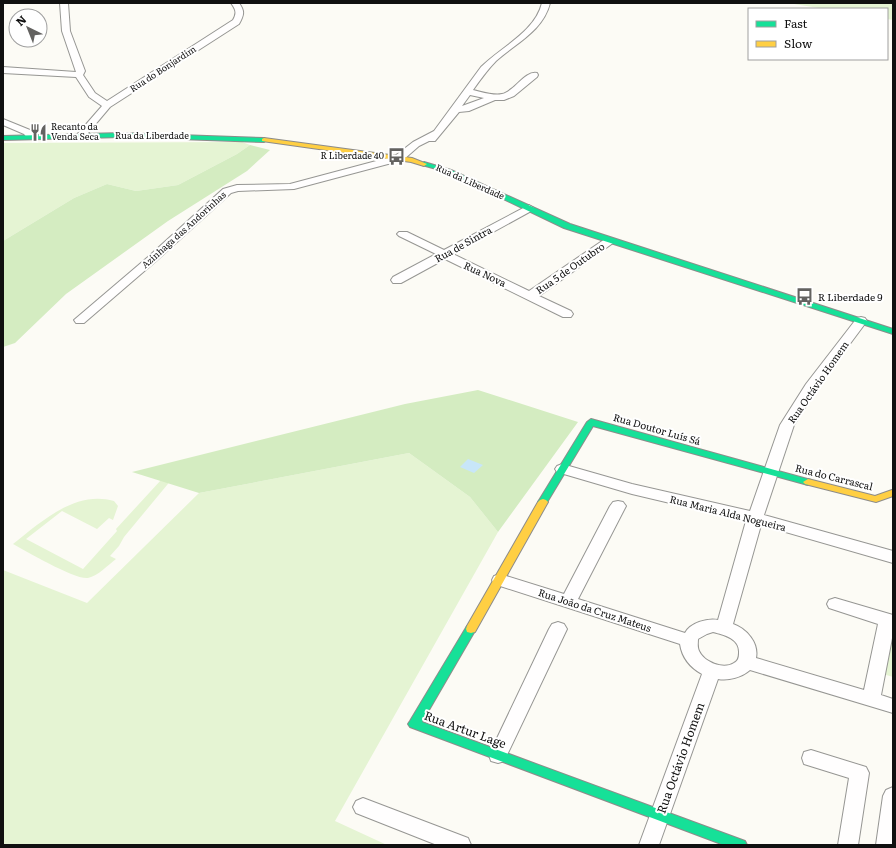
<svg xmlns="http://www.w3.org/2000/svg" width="896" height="848" font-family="Literata,serif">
<rect width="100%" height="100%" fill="#fcfbf5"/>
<!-- green -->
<path fill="#e5f4d3" d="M788 3H893V20L887 19V9H825Z
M242 142 250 145 237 154 178 185 136 191 107 184 74 198 3 241V143Z
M409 453 470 497 498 532 335 821 387 845H3V570L87 603 199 493Z
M172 479 124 537 119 546 110 556 116 559C108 565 98 576 88 578 75 580 26 551 13 544 41 522 75 490 114 501L118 506 113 520 109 518 97 529 62 511 26 539 83 569 117 531 116 529 161 480Z
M893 618V677L883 674Z"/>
<!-- forest -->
<path fill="#d4ecc1" d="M250 145 270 150 247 171 168 221 66 294 15 343 3 347V241L74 198 107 184 136 191 178 185 237 154Z
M478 390 578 422 498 532 470 497 409 453 199 493 132 472 405 404Z"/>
<!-- water -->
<path fill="#c8e6f9" d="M468 459 483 465 474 473 460 467Z"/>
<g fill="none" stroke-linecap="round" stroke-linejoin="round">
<defs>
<path id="street" d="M60 3H68L70 31 85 71 83 75 95 93 107 101 233 20C237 13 236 10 231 3H239C245 11 244 15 239 24L110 107 83 139 80 140 75 137 102 106 89 97 76 77 3 73V67L76 72 62 31Z
M542 3H550C543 31 516 43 496 61 487 70 480 80 473 90 482 92 493 96 502 94 514 92 525 70 537 73L538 75 537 77 514 96 504 100H495L469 111 459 112 435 141H429L419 146 403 160 294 189 238 191 231 193 156 261 84 323H76L74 320 148 257 223 189 237 185 290 184 395 156 413 142 434 131 481 67C501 47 535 32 542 3ZM470 95 484 98 462 106Z
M3 119 30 130 36 137 34 139H28L24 134 3 125Z
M529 205 534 208 533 210 453 254 529 291 605 239H613L615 241 613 243 539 296 571 311 573 314 571 317H563L445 259 401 283H393L391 280 393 277 436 254 399 236 397 234 399 232H407L444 250Z
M861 317 865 318 867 321 817 388 794 425 764 515 893 551V563L761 525 733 624C747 629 759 643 756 658L864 690 878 624 829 608 827 604 829 600 835 598 893 615V633L881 695 893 699V713L750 670C742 677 729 681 718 679L659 845H639L702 674C691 668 682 658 680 644L494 584 492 580 494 576 500 574 564 594 610 506 613 502 618 501 623 502 626 506 578 599 685 633C690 623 707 618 718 620L746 521 632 494 557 472 555 469 557 466 562 464 632 484 750 511 780 425 806 384 857 318ZM713 632C725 635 740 639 739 653 739 658 738 661 734 663 723 670 704 662 699 651 697 646 698 643 698 639L707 634Z
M558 622 564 624 567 629 507 755 505 761 498 763 491 761 489 755 549 629 552 624Z
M811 750 866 767 869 773 858 845H838L849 778 804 764 802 758 804 752Z
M893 787V845H876L883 796 886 790Z
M363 798 468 838 471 845H437L356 813 353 807 356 801Z"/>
<path id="fast" d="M123 133 264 138 267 140 264 142 123 137 3 140V136Z
M424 162 451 170 570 224 893 329V334L564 228 447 172 422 165 421 164Z
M591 419 811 480 813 482 808 485 593 426 546 504H540L538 502 587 422Z
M471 625 475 626 476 629 422 722 745 841 747 845H724L410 727 408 724 410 721 467 626Z"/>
<path id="slow" d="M264 138 412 158 427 164 424 166 411 162 262 141V139Z
M808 479 875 496 892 490 893 496 876 502 805 484 803 482Z
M543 499 546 500 548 502 475 632 471 633 467 632 466 629 467 626 538 502 540 500Z"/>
</defs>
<!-- street casing -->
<use href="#street" stroke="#969693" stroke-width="2"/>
<!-- fast casing -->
<use href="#fast" stroke="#8d8c8a" stroke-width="2"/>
<!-- slow casing -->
<use href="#slow" stroke="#8d8c8a" stroke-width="2"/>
<!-- street -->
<use href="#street" fill="#fffefe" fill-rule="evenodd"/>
<!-- fast -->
<use href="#fast" fill="#16e098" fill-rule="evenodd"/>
<!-- slow -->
<use href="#slow" fill="#ffcf43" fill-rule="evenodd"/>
</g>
<!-- icons -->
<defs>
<symbol id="restaurant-bare" viewBox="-9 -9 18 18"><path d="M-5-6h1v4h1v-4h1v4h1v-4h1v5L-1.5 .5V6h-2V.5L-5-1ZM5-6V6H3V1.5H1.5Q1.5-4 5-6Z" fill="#636260" stroke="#fff" stroke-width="2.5" paint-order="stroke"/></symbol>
<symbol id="bus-bare" viewBox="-9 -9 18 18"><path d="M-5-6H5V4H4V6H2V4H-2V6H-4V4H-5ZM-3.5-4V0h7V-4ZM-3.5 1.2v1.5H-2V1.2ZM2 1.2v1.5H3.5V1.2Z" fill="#636260" stroke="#fff" stroke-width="2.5" paint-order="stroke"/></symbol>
</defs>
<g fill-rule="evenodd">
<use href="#restaurant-bare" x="26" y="120" width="25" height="25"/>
<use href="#bus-bare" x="384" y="144" width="25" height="25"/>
<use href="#bus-bare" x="792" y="284" width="25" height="25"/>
</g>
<g text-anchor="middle" stroke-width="4" stroke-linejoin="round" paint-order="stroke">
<!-- far-street labels -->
<g font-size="9" fill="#101010" stroke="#fff">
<text transform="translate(163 69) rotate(-33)" y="3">Rua do Bonjardim</text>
<text x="152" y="139">Rua da Liberdade</text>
<text transform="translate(470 182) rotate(24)" y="3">Rua da Liberdade</text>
<text transform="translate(184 230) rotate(-42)" y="3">Azinhaga das Andorinhas</text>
</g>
<!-- far-poi labels -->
<g font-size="9" fill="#101010" stroke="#fff" text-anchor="start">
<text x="51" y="130">Recanto da<tspan x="51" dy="10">Venda Seca</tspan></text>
<text x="384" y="159" text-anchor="end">R Liberdade 40</text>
</g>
<!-- street labels -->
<g font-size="10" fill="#101010" stroke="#fff">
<text transform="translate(463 244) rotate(-29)" y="4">Rua de Sintra</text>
<text transform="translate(570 268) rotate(-35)" y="4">Rua 5 de Outubro</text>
<text transform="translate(485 274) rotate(25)" y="4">Rua Nova</text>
<text transform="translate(818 382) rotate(-55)" y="4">Rua Octávio Homem</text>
<text transform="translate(657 429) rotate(16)" y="4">Rua Doutor Luís Sá</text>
<text transform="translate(834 477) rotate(14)" y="4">Rua do Carrascal</text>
<text transform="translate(728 513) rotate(14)" y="4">Rua Maria Alda Nogueira</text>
<text transform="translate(595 610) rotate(18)" y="4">Rua João da Cruz Mateus</text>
</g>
<!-- poi labels -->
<g font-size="10" fill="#101010" stroke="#fff" text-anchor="start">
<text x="818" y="301">R Liberdade 9</text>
</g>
<!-- near-street labels -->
<g font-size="12" fill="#101010" stroke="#fff">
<text transform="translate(465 730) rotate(20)" y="4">Rua Artur Lage</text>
<text transform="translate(681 758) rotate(-70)" y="4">Rua Octávio Homem</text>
</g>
</g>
<!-- border -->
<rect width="896" height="848" fill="none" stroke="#101010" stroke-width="8"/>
<!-- legend -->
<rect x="748" y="8" width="140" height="52" fill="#ffffff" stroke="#9f9f9f"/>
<rect x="756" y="21" width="20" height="6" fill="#16e098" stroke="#9f9f9f"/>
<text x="784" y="28" font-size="12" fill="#101010">Fast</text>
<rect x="756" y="41" width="20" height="6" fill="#ffcf43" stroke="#9f9f9f"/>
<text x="784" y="48" font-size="12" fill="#101010">Slow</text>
<!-- north arrow -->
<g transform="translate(28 28) rotate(317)"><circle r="19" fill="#ffffff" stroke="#9f9f9f"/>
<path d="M0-3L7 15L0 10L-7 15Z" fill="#636260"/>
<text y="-6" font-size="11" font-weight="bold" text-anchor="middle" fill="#101010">N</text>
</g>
</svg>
